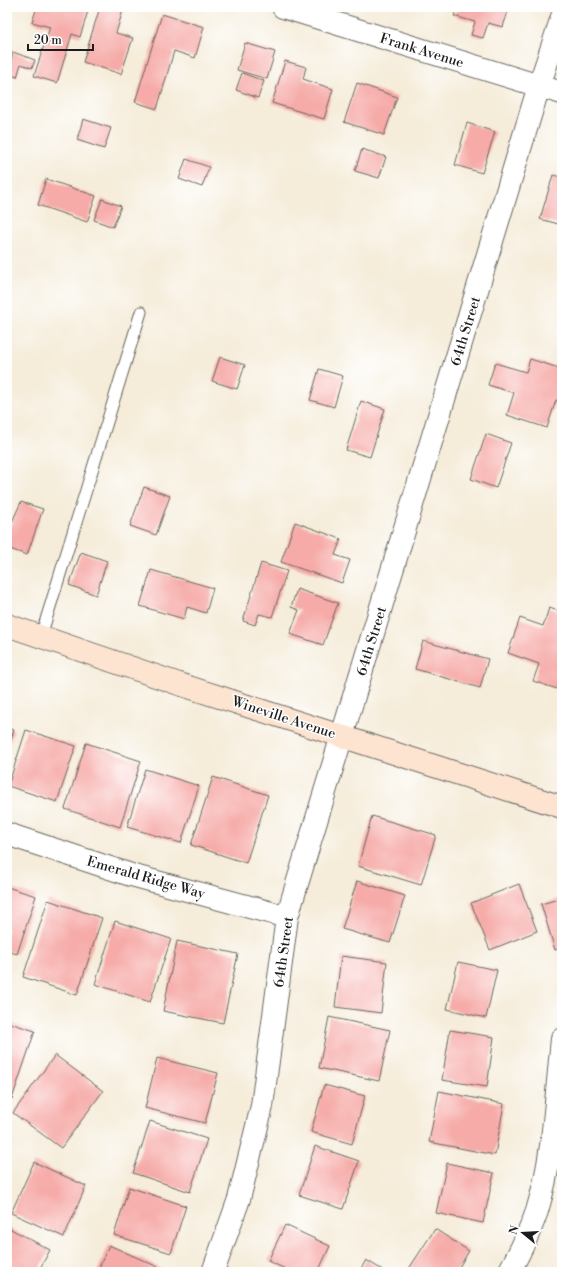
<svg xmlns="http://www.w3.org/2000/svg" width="569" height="1279" font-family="'Libre Bodoni',serif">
<rect width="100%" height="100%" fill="#fff"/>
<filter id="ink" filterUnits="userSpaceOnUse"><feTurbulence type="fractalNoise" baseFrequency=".025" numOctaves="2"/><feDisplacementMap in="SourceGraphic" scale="8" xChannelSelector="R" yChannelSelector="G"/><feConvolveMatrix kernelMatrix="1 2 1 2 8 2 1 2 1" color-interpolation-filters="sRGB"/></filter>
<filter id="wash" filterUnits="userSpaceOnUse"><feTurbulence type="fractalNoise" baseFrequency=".012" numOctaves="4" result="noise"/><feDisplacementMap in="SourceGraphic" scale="16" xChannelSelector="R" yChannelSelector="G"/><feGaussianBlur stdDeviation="0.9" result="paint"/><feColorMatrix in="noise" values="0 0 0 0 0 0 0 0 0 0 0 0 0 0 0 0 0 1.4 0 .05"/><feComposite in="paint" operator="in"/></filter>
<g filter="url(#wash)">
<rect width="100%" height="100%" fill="#f5ecd9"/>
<g id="blocks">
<!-- building -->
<path fill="#f6aba8" d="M37 7H77L88 11 80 37 72 34 57 83 34 76 50 27 32 22Z
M100 7H124L116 33 133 38 121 74 83 62Z
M457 7H504L509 8 503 27 488 23 483 38 471 35 475 22 454 16Z
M162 14 204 27 195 58 174 51 157 109 135 102Z
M245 43 275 52 267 79 237 70Z
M13 52 35 60 32 68 21 64 17 77 7 74Z
M285 61 306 67 303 79 333 89 324 119 272 103Z
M242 73 264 81 258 98 236 90Z
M357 83 397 97 384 135 344 122Z
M83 119 111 128 104 149 77 140Z
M467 123 495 132 482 173 455 165Z
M362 149 386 157 379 178 355 171Z
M186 159 209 167 202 187 179 179Z
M553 175 562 177V225L540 219Z
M46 179 96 196 87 222 38 205Z
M102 199 121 206 113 227 94 220Z
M220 357 245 365 237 389 212 381Z
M530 359 559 368 560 364H562V402L556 400 547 428 507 415 514 393 488 385 495 363 526 372Z
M319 369 343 376 334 407 310 400Z
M361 401 385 409 370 457 346 450Z
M486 434 511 443 496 488 471 479Z
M144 487 170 496 156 535 130 526Z
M21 502 43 509 27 555 7 548V533Z
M295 522 341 539 335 555 350 560 342 583 281 562Z
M81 552 107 561 96 595 69 585Z
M261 563 287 571 272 617 259 614 255 625 243 621Z
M151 570 213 588 206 613 187 607 184 619 140 606Z
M297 589 338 603 323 645 290 634 299 610 291 607Z
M549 608 562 612V674L557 689 533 681 539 664 508 653 520 618 543 626Z
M423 641 488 659 480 688 415 669Z
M7 728 14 730 7 750Z
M26 730 76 746 57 802 8 786Z
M86 743 141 761 120 827 65 809Z
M145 769 199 786 181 843 127 827Z
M213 777 268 795 246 863 191 845Z
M372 816 436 835 421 885 358 866Z
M357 881 405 896 390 943 342 929Z
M519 884 537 931 490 950 471 903Z
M7 887 36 896 17 954 7 951Z
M562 898V948L555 950 541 904Z
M48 900 102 918 77 995 23 977Z
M115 921 171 939 150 1002 95 984Z
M177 941 238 954 223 1023 163 1011Z
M341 956 387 962 381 1013 335 1007Z
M458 962 497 970 486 1018 447 1009Z
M329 1017 390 1030 379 1081 319 1068Z
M7 1022 35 1031 12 1099 7 1098Z
M450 1030 494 1037 487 1087 442 1080Z
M55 1055 103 1091 61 1148 13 1113Z
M157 1058 218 1073 205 1123 145 1108Z
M324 1085 365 1096 352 1144 311 1132Z
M439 1091 504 1104 495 1155 429 1142Z
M150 1121 207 1139 190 1192 133 1173Z
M315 1146 359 1161 343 1209 299 1195Z
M34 1162 86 1186 64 1237 11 1213Z
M447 1163 494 1173 483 1223 436 1213Z
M129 1187 186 1206 171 1253 114 1235Z
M285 1225 330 1246 318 1272H292L268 1261Z
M7 1227 50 1250 38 1272H7Z
M435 1229 469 1251 456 1272H411L408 1270Z
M109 1245 167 1271V1272H97Z
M366 1260 386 1272H359Z"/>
</g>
</g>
<g filter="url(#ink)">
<use href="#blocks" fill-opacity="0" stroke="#68655e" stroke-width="1"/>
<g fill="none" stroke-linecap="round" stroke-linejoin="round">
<defs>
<path id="lane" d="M41 636 141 312"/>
<path id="street" d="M283 7 562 93
M7 834 131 875 287 917
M213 1272 239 1199 262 1106 287 917 539 86 562 17
M509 1272C520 1252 530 1232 537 1211 554 1156 556 1095 562 1039"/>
<path id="secondary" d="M7 625 179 684 562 807"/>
</defs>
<!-- lane casing -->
<use href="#lane" stroke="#68655e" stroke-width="13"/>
<!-- street casing -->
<use href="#street" stroke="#68655e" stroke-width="24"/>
<!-- secondary casing -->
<use href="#secondary" stroke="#68655e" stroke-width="24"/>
<!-- lane -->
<use href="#lane" stroke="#fff" stroke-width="11"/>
<!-- street -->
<use href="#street" stroke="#fff" stroke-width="22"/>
<!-- secondary -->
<use href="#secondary" stroke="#fde4d1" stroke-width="22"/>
</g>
</g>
<g text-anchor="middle" stroke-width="3" stroke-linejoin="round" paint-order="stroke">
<!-- street labels -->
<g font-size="14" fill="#1c1c1c" stroke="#fff">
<text transform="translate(422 50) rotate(17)" y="5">Frank Avenue</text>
<text transform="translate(465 331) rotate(-73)" y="5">64th Street</text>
<text transform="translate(371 641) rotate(-73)" y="5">64th Street</text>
<text transform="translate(284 717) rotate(18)" y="5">Wineville Avenue</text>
<text transform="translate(146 877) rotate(16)" y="5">Emerald Ridge Way</text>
<text transform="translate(283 952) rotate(-82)" y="5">64th Street</text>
</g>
</g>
<!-- margin -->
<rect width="569" height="1279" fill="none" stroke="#fff" stroke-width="24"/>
<!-- north arrow -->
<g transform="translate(523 1233) rotate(288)" stroke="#ffffff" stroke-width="3" paint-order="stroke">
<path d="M0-3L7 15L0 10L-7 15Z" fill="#1c1c1c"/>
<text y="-6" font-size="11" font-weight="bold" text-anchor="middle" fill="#1c1c1c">N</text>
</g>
<!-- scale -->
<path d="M28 44v6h65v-6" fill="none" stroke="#1c1c1c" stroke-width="2"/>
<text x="34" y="44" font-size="12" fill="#1c1c1c" stroke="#ffffff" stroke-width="3" paint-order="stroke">20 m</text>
</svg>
